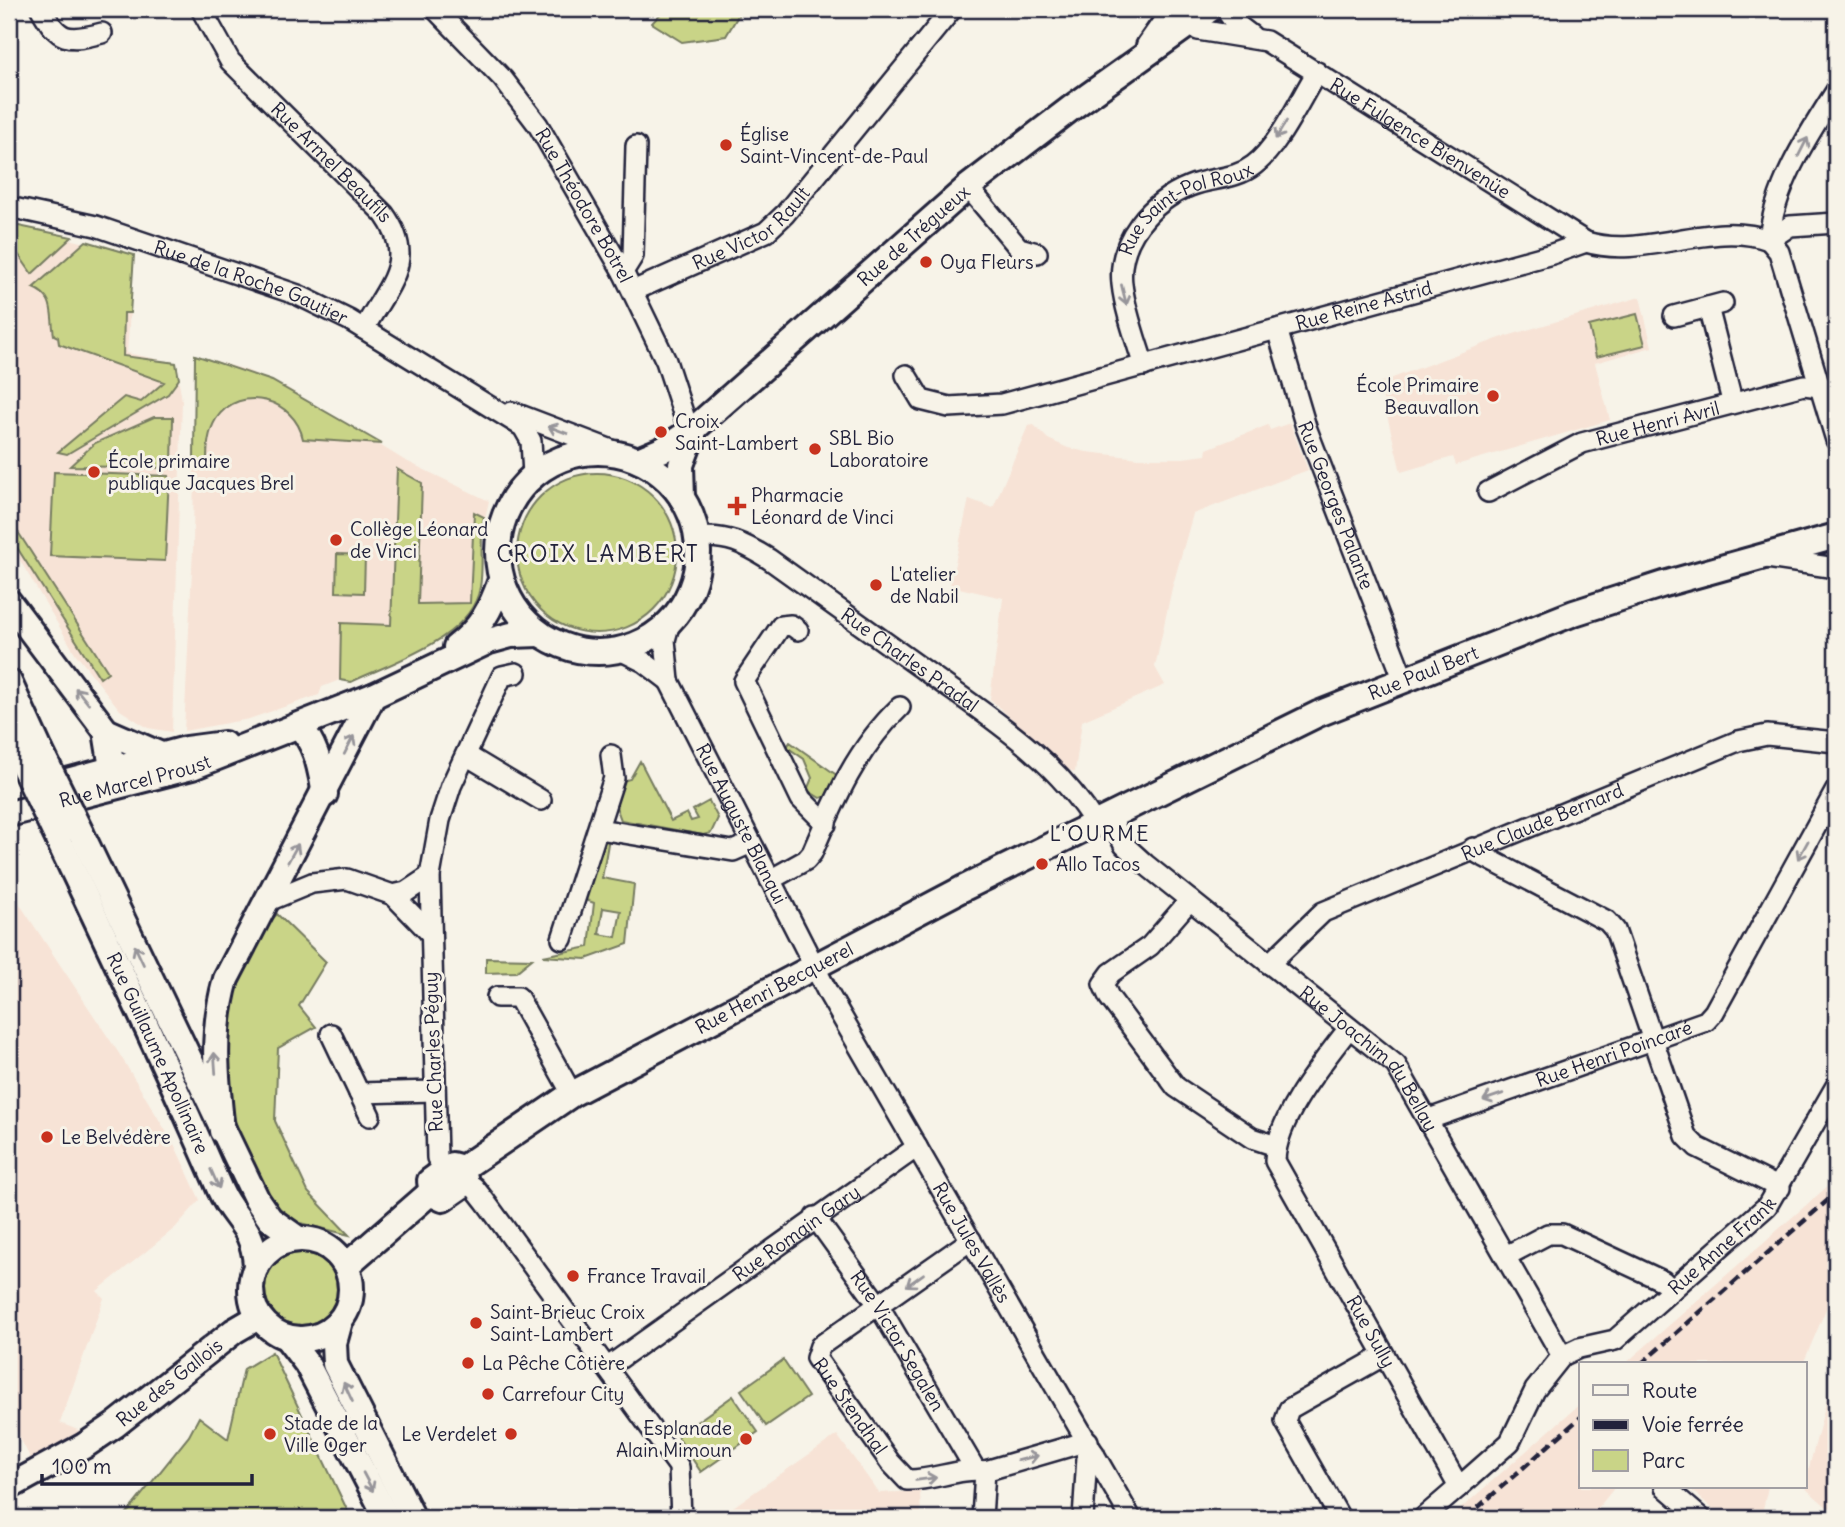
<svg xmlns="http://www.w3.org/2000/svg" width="1845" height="1527" font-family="Delius,sans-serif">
<rect width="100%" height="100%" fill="#f7f3e8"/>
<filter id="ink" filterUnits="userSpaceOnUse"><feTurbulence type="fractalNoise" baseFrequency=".0143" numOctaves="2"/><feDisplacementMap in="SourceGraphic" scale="14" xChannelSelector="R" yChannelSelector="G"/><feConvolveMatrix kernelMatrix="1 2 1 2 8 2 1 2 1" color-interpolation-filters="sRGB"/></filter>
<g filter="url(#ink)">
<!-- built -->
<path fill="#f7e3d6" d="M9 224 134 255 127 353 176 363 182 401 172 732 148 728 120 710 75 653 9 542Z
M1640 297 1652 347 1595 363 1610 420 1456 465 1453 457 1401 472 1379 383 1500 338Z
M195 355 246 370 287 388 404 460 489 501 481 534V586L476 602 454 630 351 682 342 679 322 687 319 695 249 719 184 731 193 549Z
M1290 423 1308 470 1193 514 1172 588 1155 667 1165 685 1082 721 1075 772 1067 769 990 699 1003 598 950 586 969 499 993 508 1028 426 1034 425 1048 439 1068 448 1087 452 1139 458H1183L1206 455 1207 449 1268 425 1270 430Z
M9 888 120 1055 175 1146 200 1200 175 1228 97 1291 104 1298 60 1423 83 1432 32 1461 9 1417Z
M1836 1179V1285L1803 1364H1625Z
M1836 1364V1515L1804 1487Z
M1581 1403V1487H1615L1590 1518H1450Z
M837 1435 879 1493 920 1491 921 1518H717Z
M1688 1487H1768L1761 1518H1723Z"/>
<!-- green -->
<path fill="#c9d487" stroke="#767b61" stroke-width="2" fill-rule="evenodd" d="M665 9H742L726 36 682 42 652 23Z
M9 224 72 237 32 274 9 241Z
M86 241 134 255 130 313H124L123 356 176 363 179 379 168 394 67 454 58 452 124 397 141 402 164 382 59 344 58 337 54 335C50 315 56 297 33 288Z
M1637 314 1645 345 1596 357 1589 326Z
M195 355 272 381 382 444 303 439C295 399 240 383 216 419 208 432 207 447 207 462L194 461Z
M154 417H173L172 468 70 466 95 443Z
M397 469 422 483 418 604 470 603 474 512 484 517C479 541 484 564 480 587 472 638 393 662 351 682L340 680 341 623 391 625Z
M54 472 169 476 165 561 50 556Z
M517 553a80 80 0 1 1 160 0a80 80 0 1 1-160 0Z
M9 518 108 672 100 678 9 535Z
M337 554 365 555 364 593 336 592Z
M790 742 838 776 828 796 820 798 807 790 812 778 804 759 787 747Z
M640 761 671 821 687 813 691 821 698 819 693 810 709 801 718 818 711 833 703 835 621 820 615 804 622 781 630 779Z
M606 837 609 838 602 878 634 884 628 944 586 959 543 956 589 947 594 903 583 899ZM603 908 621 911 616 937 599 934Z
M277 914 326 962 299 1006 316 1027 278 1048 275 1121 308 1192 349 1235 297 1222 274 1204 238 1130 220 1068V1026L257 936Z
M486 958 532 959 516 972 486 973Z
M265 1289a36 36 0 1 1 72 0a36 36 0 1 1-72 0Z
M272 1352 351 1518H123L189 1436 199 1417 228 1439 244 1369Z
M783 1360 808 1397 766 1426 741 1390Z
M733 1396 758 1432 701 1472 677 1436Z"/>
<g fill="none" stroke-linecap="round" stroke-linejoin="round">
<defs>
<g id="minor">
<path d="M41 9C59 41 67 42 102 33"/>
<path id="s1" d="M201 9 230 61 384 214C418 261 387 286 364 329"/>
<path id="s2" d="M435 9 503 79 538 125 623 272 666 361 685 419 695 428"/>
<path d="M1225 9 1235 23 1252 36"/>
<path id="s3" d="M1191 23 1198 30 1266 41 1586 242C1644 260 1711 219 1769 240"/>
<path d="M968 187 1019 248 1037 253"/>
<path id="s4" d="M9 207 96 226 298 295 349 320 523 427 531 441 533 475"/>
<path d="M1769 240 1779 252 1836 440"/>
<path d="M1769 240C1774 186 1808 135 1836 91"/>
<path d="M1769 240 1790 226 1836 223"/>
<path d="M623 272 633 256 636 146"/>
<path id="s5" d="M633 291 766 232 785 214 952 9"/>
<path d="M1708 307 1732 401"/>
<path d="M1674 316 1723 303"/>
<path id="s6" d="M1277 329 1306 427 1403 678"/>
<path id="s7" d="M1144 366C1136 340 1125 311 1122 284 1117 240 1152 201 1190 186 1212 177 1235 180 1254 165 1279 146 1300 99 1317 72"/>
<path id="s8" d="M906 375 921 400 949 407 1002 404 1552 254 1586 242"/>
<path d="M512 412 622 454"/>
<path id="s9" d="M1488 492 1582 443 1804 385 1836 389"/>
<path id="s10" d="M697 538C726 534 745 544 769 559 823 598 877 636 931 675 992 719 1056 759 1096 825"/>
<path d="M1767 558 1836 568"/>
<path id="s11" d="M670 622 665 640 669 681 828 993 1131 1518"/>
<path d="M798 630 791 625 781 626 744 681 801 799 826 824"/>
<path d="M620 650 644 662 669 681"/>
<path d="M466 755 541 800"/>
<path id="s12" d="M1111 818 1124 845 1145 864 1396 1065 1562 1356"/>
<path d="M599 829 733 851 751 843"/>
<path d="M1473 848 1479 854 1607 921 1615 930 1686 1136 1697 1147 1780 1188"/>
<path d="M770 880 806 860 812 853C835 799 857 748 900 707"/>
<path d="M393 895 429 932"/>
<path d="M1190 900 1150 946 1111 973 1103 984 1109 997 1176 1087 1252 1138 1276 1146"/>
<path d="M266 902 312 883 347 879 393 895 406 892 430 876"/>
<path d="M562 939 614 778 611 755"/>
<path id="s13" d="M1269 964 1323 912 1738 741 1767 735 1836 742"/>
<path d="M497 997H518L572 1094"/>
<path id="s14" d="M1349 1028C1323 1062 1276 1118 1275 1161L1459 1487 1510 1442 1535 1390 1562 1356 1579 1348 1615 1340 1767 1206 1836 1086"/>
<path d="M331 1034 370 1116"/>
<path d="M359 1093 435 1091"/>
<path id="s15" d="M1429 1119 1706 1021 1714 1012 1836 790"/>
<path d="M444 1169 437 1158 430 876 440 820 451 786 502 676 516 673"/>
<path d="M466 1183 474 1187 485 1201 679 1467 681 1518"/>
<path id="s16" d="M815 1217 879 1306 975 1469"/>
<path id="s17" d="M971 1240 820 1346 816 1358 890 1462 907 1480C933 1481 960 1467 985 1471"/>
<path d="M1506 1256 1548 1234H1562L1663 1281 1672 1290"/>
<path id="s18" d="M608 1367 917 1147"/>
<path d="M1665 1487 1701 1518"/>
<path d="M982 1518 985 1471 1088 1441"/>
<path d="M1083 1518 1087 1457 1094 1453"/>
<path d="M1340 1518 1285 1421 1289 1409 1383 1356"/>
<path d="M1423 1518 1459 1487"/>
</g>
<g id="major">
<path d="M1149 46 1175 9"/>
<circle cx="598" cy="552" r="100"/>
<path id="s19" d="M638 460 664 449 695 428 968 187 1074 106 1210 9"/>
<path d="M682 498 681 465 695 428"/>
<path d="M9 602 106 731 112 768 105 781"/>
<path d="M456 647C481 628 491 609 501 580"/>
<path d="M9 682 40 750"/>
<path d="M298 725C317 744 320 768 325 794"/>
<path d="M106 731 161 755"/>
<path d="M9 736 19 757"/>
<path d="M56 784 186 749 224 744"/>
<path id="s20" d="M9 814 192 767 373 696 489 641 511 635 539 634"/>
<path d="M82 835 257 1200 270 1219 297 1238"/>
<path id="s21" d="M59 841C114 957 169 1072 220 1190 234 1221 253 1225 256 1265"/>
<path d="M222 1131C216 1076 211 1033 226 979L373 696"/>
<path d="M452 1165 463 1168 466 1183 443 1199 432 1194 430 1181Z"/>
<path id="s22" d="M463 1168 572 1094 962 889 1318 714 1574 613 1664 584 1836 536"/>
<circle cx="301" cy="1289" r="50"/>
<path d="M346 1266 431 1192"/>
<path d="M340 1321 334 1343 335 1364 413 1518"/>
<path d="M287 1338 307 1364 387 1518"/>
<path id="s23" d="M9 1487 84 1446 115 1425 234 1331 258 1317"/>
</g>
</defs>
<!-- minor casing -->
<use href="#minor" stroke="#22223b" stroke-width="24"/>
<!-- major casing -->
<use href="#major" stroke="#22223b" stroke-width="30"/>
<!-- minor -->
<use href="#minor" stroke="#f7f3e8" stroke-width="19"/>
<!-- major -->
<use href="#major" stroke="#f7f3e8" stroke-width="24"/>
<!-- rail -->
<path stroke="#22223b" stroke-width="4.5" stroke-dasharray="10 5" stroke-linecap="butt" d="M1641 1364 1836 1193
M1466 1518 1581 1417"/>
<defs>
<path id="major-bridge" d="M40 750 82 835
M19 757 59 841"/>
</defs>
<!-- major-bridge casing -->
<use href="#major-bridge" stroke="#22223b" stroke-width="30" stroke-linecap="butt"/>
<!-- major-bridge -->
<use href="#major-bridge" stroke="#f7f3e8" stroke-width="24"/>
</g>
<!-- one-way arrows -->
<defs><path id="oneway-shaft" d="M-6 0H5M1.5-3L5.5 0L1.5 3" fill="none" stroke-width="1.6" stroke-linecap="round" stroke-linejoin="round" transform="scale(1.75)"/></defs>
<g stroke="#97959a">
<use href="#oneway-shaft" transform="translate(1281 130) rotate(122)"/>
<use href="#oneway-shaft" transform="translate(1803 147) rotate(-63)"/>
<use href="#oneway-shaft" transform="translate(1124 295) rotate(76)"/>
<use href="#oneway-shaft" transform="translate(558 430) rotate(-159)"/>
<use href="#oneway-shaft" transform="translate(82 696) rotate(-129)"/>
<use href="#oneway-shaft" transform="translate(349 745) rotate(-63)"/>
<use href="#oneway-shaft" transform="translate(1803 850) rotate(119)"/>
<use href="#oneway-shaft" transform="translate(293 853) rotate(-61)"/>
<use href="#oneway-shaft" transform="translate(139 955) rotate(-115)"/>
<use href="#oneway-shaft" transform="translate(215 1063) rotate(-94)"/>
<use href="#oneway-shaft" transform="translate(1493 1097) rotate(161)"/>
<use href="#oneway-shaft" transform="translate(215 1179) rotate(66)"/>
<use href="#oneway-shaft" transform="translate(915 1280) rotate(144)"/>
<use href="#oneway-shaft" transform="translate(348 1392) rotate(-115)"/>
<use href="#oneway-shaft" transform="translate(1028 1458) rotate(-14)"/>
<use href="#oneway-shaft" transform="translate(926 1479) rotate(-7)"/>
<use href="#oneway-shaft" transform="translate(368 1482) rotate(62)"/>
</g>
</g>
<!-- markers -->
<g fill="#c8321e" stroke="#f7f3e8" stroke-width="2.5">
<circle cx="726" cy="145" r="7"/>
<circle cx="926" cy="262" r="7"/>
<circle cx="1493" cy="396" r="7"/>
<circle cx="661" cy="432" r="7"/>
<circle cx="815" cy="449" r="7"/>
<circle cx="94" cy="472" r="7"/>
<path d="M733.5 495.5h7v7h7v7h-7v7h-7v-7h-7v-7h7z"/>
<circle cx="336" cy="540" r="7"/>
<circle cx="876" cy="585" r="7"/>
<circle cx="1042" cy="864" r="7"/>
<circle cx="47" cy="1137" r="7"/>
<circle cx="573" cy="1276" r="7"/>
<circle cx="476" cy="1323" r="7"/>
<circle cx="468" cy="1363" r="7"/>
<circle cx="488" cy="1394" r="7"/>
<circle cx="270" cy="1434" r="7"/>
<circle cx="511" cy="1434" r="7"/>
<circle cx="746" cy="1439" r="7"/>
</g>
<g text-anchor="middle" stroke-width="6" stroke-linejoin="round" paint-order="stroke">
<!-- poi labels -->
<g font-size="19" fill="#22223b" stroke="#f7f3e8" text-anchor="start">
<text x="740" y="141">Église<tspan x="740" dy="22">Saint-Vincent-de-Paul</tspan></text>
<text x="940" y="269">Oya Fleurs</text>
<text x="1479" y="392" text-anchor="end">École Primaire<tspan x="1479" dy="22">Beauvallon</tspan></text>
<text x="675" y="428">Croix<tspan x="675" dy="22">Saint-Lambert</tspan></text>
<text x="829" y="445">SBL Bio<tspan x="829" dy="22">Laboratoire</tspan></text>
<text x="108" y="468">École primaire<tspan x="108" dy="22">publique Jacques Brel</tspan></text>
<text x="751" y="502">Pharmacie<tspan x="751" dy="22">Léonard de Vinci</tspan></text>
<text x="350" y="536">Collège Léonard<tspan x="350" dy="22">de Vinci</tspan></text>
<text x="890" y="581">L'atelier<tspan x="890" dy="22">de Nabil</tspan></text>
<text x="1056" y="871">Allo Tacos</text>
<text x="61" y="1144">Le Belvédère</text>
<text x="587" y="1283">France Travail</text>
<text x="490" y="1319">Saint-Brieuc Croix<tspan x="490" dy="22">Saint-Lambert</tspan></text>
<text x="482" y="1370">La Pêche Côtière</text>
<text x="502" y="1401">Carrefour City</text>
<text x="284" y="1430">Stade de la<tspan x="284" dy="22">Ville Oger</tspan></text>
<text x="732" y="1435" text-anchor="end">Esplanade<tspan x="732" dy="22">Alain Mimoun</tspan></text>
<text x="497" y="1441" text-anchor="end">Le Verdelet</text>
</g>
<!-- street labels -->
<g font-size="19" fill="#22223b" stroke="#f7f3e8">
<text dy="7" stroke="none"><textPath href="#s3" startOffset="261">Rue Fulgence Bienvenüe</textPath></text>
<text dy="7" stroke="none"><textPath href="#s1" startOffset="203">Rue Armel Beaufils</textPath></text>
<text dy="7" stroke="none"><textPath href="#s2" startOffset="248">Rue Théodore Botrel</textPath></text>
<text dy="7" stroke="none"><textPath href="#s7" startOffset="196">Rue Saint-Pol Roux</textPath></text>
<text dy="7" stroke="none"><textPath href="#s5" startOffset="135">Rue Victor Rault</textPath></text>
<text dy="7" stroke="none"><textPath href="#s19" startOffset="357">Rue de Trégueux</textPath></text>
<text dy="7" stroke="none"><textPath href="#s4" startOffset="254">Rue de la Roche Gautier</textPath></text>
<text dy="7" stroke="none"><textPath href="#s8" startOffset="486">Rue Reine Astrid</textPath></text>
<text dy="7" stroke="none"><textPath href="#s9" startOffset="184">Rue Henri Avril</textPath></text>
<text dy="7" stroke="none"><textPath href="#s6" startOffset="186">Rue Georges Palante</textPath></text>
<text dy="7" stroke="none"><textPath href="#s10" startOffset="250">Rue Charles Pradal</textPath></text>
<text dy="7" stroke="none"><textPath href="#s22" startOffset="1082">Rue Paul Bert</textPath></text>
<text dy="7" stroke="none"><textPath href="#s20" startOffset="130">Rue Marcel Proust</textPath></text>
<text dy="7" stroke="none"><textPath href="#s13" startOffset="312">Rue Claude Bernard</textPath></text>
<text dy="7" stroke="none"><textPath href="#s11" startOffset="220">Rue Auguste Blanqui</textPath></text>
<text dy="7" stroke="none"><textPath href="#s22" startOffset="360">Rue Henri Becquerel</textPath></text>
<text transform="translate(433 1052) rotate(-92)" y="7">Rue Charles Péguy</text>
<text dy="7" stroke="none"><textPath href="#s21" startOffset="234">Rue Guillaume Apollinaire</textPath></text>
<text dy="7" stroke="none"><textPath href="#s15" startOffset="196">Rue Henri Poincaré</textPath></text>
<text dy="7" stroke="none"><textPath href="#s12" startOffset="357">Rue Joachim du Bellay</textPath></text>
<text dy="7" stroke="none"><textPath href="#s18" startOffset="231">Rue Romain Gary</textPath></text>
<text dy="7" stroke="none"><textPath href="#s11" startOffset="698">Rue Jules Vallès</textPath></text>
<text dy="7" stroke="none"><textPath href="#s14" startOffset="896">Rue Anne Frank</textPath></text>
<text dy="7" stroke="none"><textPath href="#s14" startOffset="350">Rue Sully</textPath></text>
<text dy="7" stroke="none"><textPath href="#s16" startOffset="149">Rue Victor Segalen</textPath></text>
<text dy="7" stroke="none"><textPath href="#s23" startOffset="192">Rue des Gallois</textPath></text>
<text dy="7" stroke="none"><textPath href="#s17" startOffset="256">Rue Stendhal</textPath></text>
</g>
<!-- neighbourhood labels -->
<g font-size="21" letter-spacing="2" fill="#22223b" stroke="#f7f3e8">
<text x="1100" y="841">L'OURME</text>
</g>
<!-- quarter labels -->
<g font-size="23" letter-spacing="2" fill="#22223b" stroke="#f7f3e8">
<text x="598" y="562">CROIX LAMBERT</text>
</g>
</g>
<!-- margin -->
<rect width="1845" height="1527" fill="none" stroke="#f7f3e8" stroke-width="35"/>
<rect x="18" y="18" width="1810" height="1492" fill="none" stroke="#22223b" stroke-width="2.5" filter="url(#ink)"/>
<!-- legend -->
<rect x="1579" y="1362" width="228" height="126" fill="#f7f3e8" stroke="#a29fa3" stroke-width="2"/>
<rect x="1593" y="1385" width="35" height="10" fill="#f7f3e8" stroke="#a29fa3" stroke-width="2"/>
<text x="1642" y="1398" font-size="21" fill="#22223b">Route</text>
<rect x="1593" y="1420" width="35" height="10" fill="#22223b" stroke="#a29fa3" stroke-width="2"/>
<text x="1642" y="1432" font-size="21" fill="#22223b">Voie ferrée</text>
<rect x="1593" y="1450" width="35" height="21" fill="#c9d487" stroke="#a29fa3" stroke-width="2"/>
<text x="1642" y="1468" font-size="21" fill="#22223b">Parc</text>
<!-- scale -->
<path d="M42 1474v10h210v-10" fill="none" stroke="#22223b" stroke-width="3.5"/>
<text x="52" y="1474" font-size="21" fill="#22223b" stroke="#f7f3e8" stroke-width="5" paint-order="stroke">100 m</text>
</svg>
